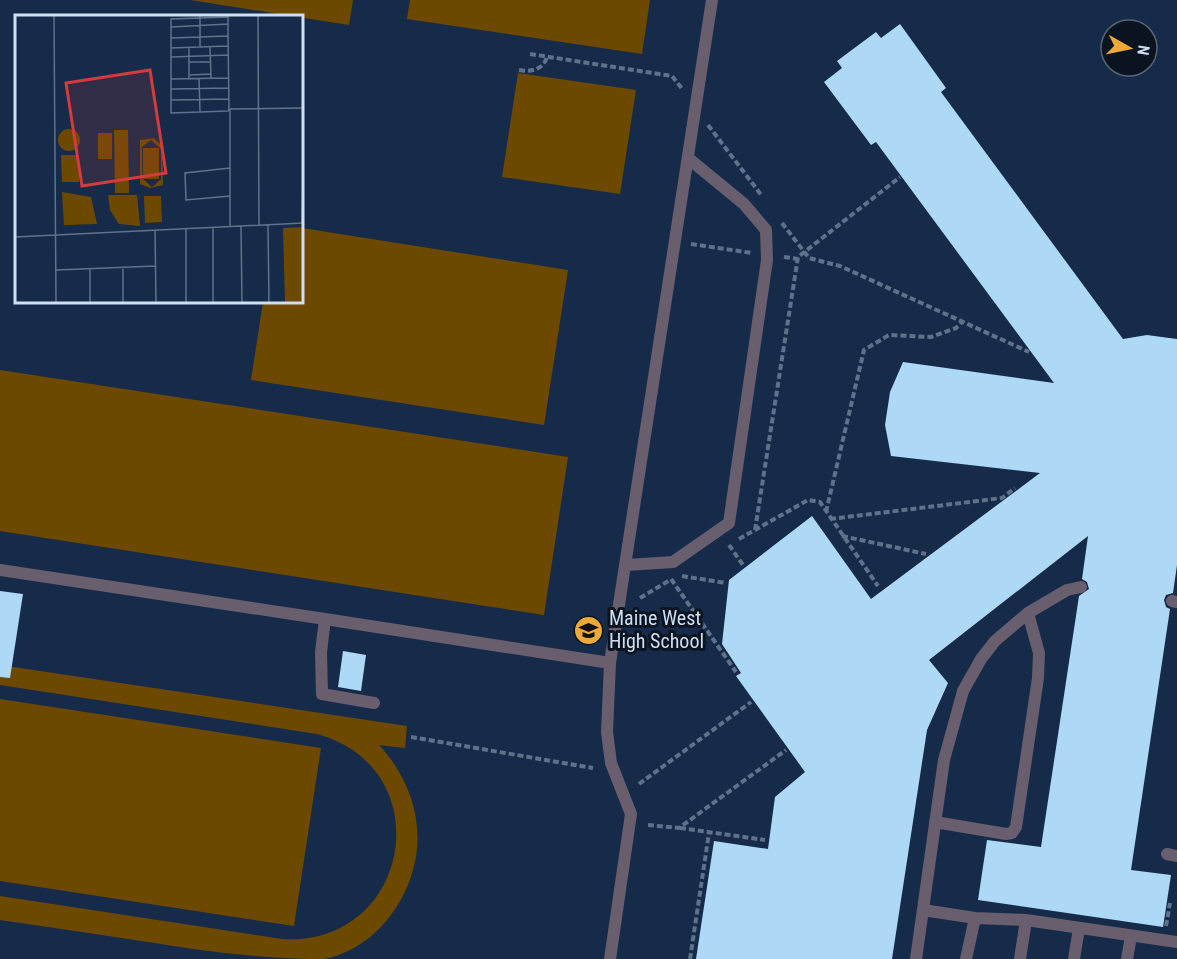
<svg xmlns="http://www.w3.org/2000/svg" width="1177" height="959" font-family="'Roboto Condensed',sans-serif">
<rect width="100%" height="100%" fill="#162b49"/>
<!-- green -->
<path fill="#6d4900" d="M190 0H353L349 25Z
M410 0H650L642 54 407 19Z
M518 73 636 90 620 194 502 177Z
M302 228 568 270 544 425 251 380 263 302H302Z
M0 370 568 457 544 615 0 531Z
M0 665 407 726 405 748 379 745C410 778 426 825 413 870 402 911 368 951 324 959 282 959 235 955 193 949 129 939 64 929 0 920V896L282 939C411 947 442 768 317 734L0 685Z
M0 699 321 748 294 926 0 881Z"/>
<!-- building -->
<path fill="#add9f6" d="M900 24 946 88 941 92 1123 339 1147 335 1177 339V565L1173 593 1166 595 1164 600 1166 607 1170 609 1131 870 1171 875 1163 927 978 900 987 840 1041 847 1079 596 1089 589 1087 582 1082 579 1088 536 929 660 948 683 927 730 892 959H696L714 841 768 849 775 797 805 772 736 676 741 673 722 644 729 580 812 516 871 599 1040 473 891 456 885 425 890 392 903 362 1054 383 876 142 871 145 824 82 842 68 837 61 876 32 881 38Z
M0 591 23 594 10 678 0 677Z
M343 651 366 655 361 691 338 687Z"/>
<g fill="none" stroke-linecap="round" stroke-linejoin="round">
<!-- path -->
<path stroke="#5f728b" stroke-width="4" stroke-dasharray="6 3" stroke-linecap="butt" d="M530 54 672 76 683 90
M519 70C531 72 543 70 547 57
M708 125 762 196
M782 223 809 258 840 266 1029 352
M691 244 752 253
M784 257 798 259
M826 512 864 350 889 335 931 337 956 328 962 322
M830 519 1002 498 1015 488
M755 530 798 257 900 177
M842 536 926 554
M739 539 808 500 820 502 878 586
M729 545 743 565
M682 576 726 583
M671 579 736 672
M640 598 670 580
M411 737 593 768
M639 784 751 702
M648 825 679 828 786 750
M680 828 765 840
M1166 926 1170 903
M690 959 709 833"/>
<!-- service -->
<path stroke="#695e6d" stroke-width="12" d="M627 565 673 562 729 523 767 260 766 230 744 204 688 158
M0 570 325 619 321 652 322 694 374 703
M1172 601 1177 602
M325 619 610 663
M935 822 1006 834 1012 833 1016 827 1038 678 1039 653 1028 613
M1167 854 1177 856
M923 910 975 918 1026 920 1177 942
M610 959 631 814 611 763 607 732 610 663 712 0
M916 959 944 760 963 691 981 659 995 641 1028 613 1067 590 1081 587
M966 959 975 918
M1020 959 1026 920
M1074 959 1079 928
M1127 959 1131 936"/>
</g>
<!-- icons -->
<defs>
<symbol id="school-disc" viewBox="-11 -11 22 22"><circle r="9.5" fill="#eba939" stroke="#0a1421"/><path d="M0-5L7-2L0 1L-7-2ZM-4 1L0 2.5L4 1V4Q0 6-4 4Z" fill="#111"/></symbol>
</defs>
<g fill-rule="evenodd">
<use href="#school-disc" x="572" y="614" width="33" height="33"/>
</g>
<g text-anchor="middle" stroke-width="6" stroke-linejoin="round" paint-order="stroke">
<!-- poi labels -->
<g font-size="20" fill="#d0def1" stroke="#0a1421" text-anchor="start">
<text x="609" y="625">Maine West<tspan x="609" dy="23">High School</tspan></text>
</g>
</g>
<!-- overview -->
<g transform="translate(15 15)">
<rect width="288" height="288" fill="#162b49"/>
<path d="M43 125a11 11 0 1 1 22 0a11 11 0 1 1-22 0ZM99 115H113L114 178H100ZM83 118H97V144H83ZM139 123 147 131 148 170 135 173 125 169V125ZM136 125 146 134V164L137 172 127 163V132ZM128 133H144V164H128ZM46 140H64V167H47ZM47 177 76 182 82 209 49 210ZM93 180H122L125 211 104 209 95 195ZM129 181H146L147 207 130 208ZM288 212V288H270L268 213Z" fill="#6d4900" fill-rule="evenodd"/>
<path fill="none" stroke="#60738c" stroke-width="1.5" d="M39 0 41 288M185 0V32M213 0V21L214 94 213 96 156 98V4L213 2M243 0 244 210M156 12 213 9M156 23 213 21M174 32V64M195 32 196 63M156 33 213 31M156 42 213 40M174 47H195M174 60 196 59M184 63 185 97M156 64 213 63M156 74 213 73M156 85 214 84M215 94 288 93M215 181 171 185 170 158 215 153M287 208 288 163M253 210 254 288M226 211 227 288M215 212V94M198 213V288M171 214V288M140 215 141 288M0 222 288 208M108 252V288M75 254V288M41 255 141 251"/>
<path fill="#d53a3c" fill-opacity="0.15" stroke="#d53a3c" stroke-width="3" d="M135 55 151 158 67 171 51 68Z"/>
<rect width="288" height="288" fill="none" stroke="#d0def1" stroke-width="3"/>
</g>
<!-- north arrow -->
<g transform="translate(1129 48) rotate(99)"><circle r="28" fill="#0a1421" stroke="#596574" stroke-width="1.5"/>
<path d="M0-4.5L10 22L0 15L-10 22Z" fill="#eba939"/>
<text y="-9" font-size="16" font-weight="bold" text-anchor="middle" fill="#d0def1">N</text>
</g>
</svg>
